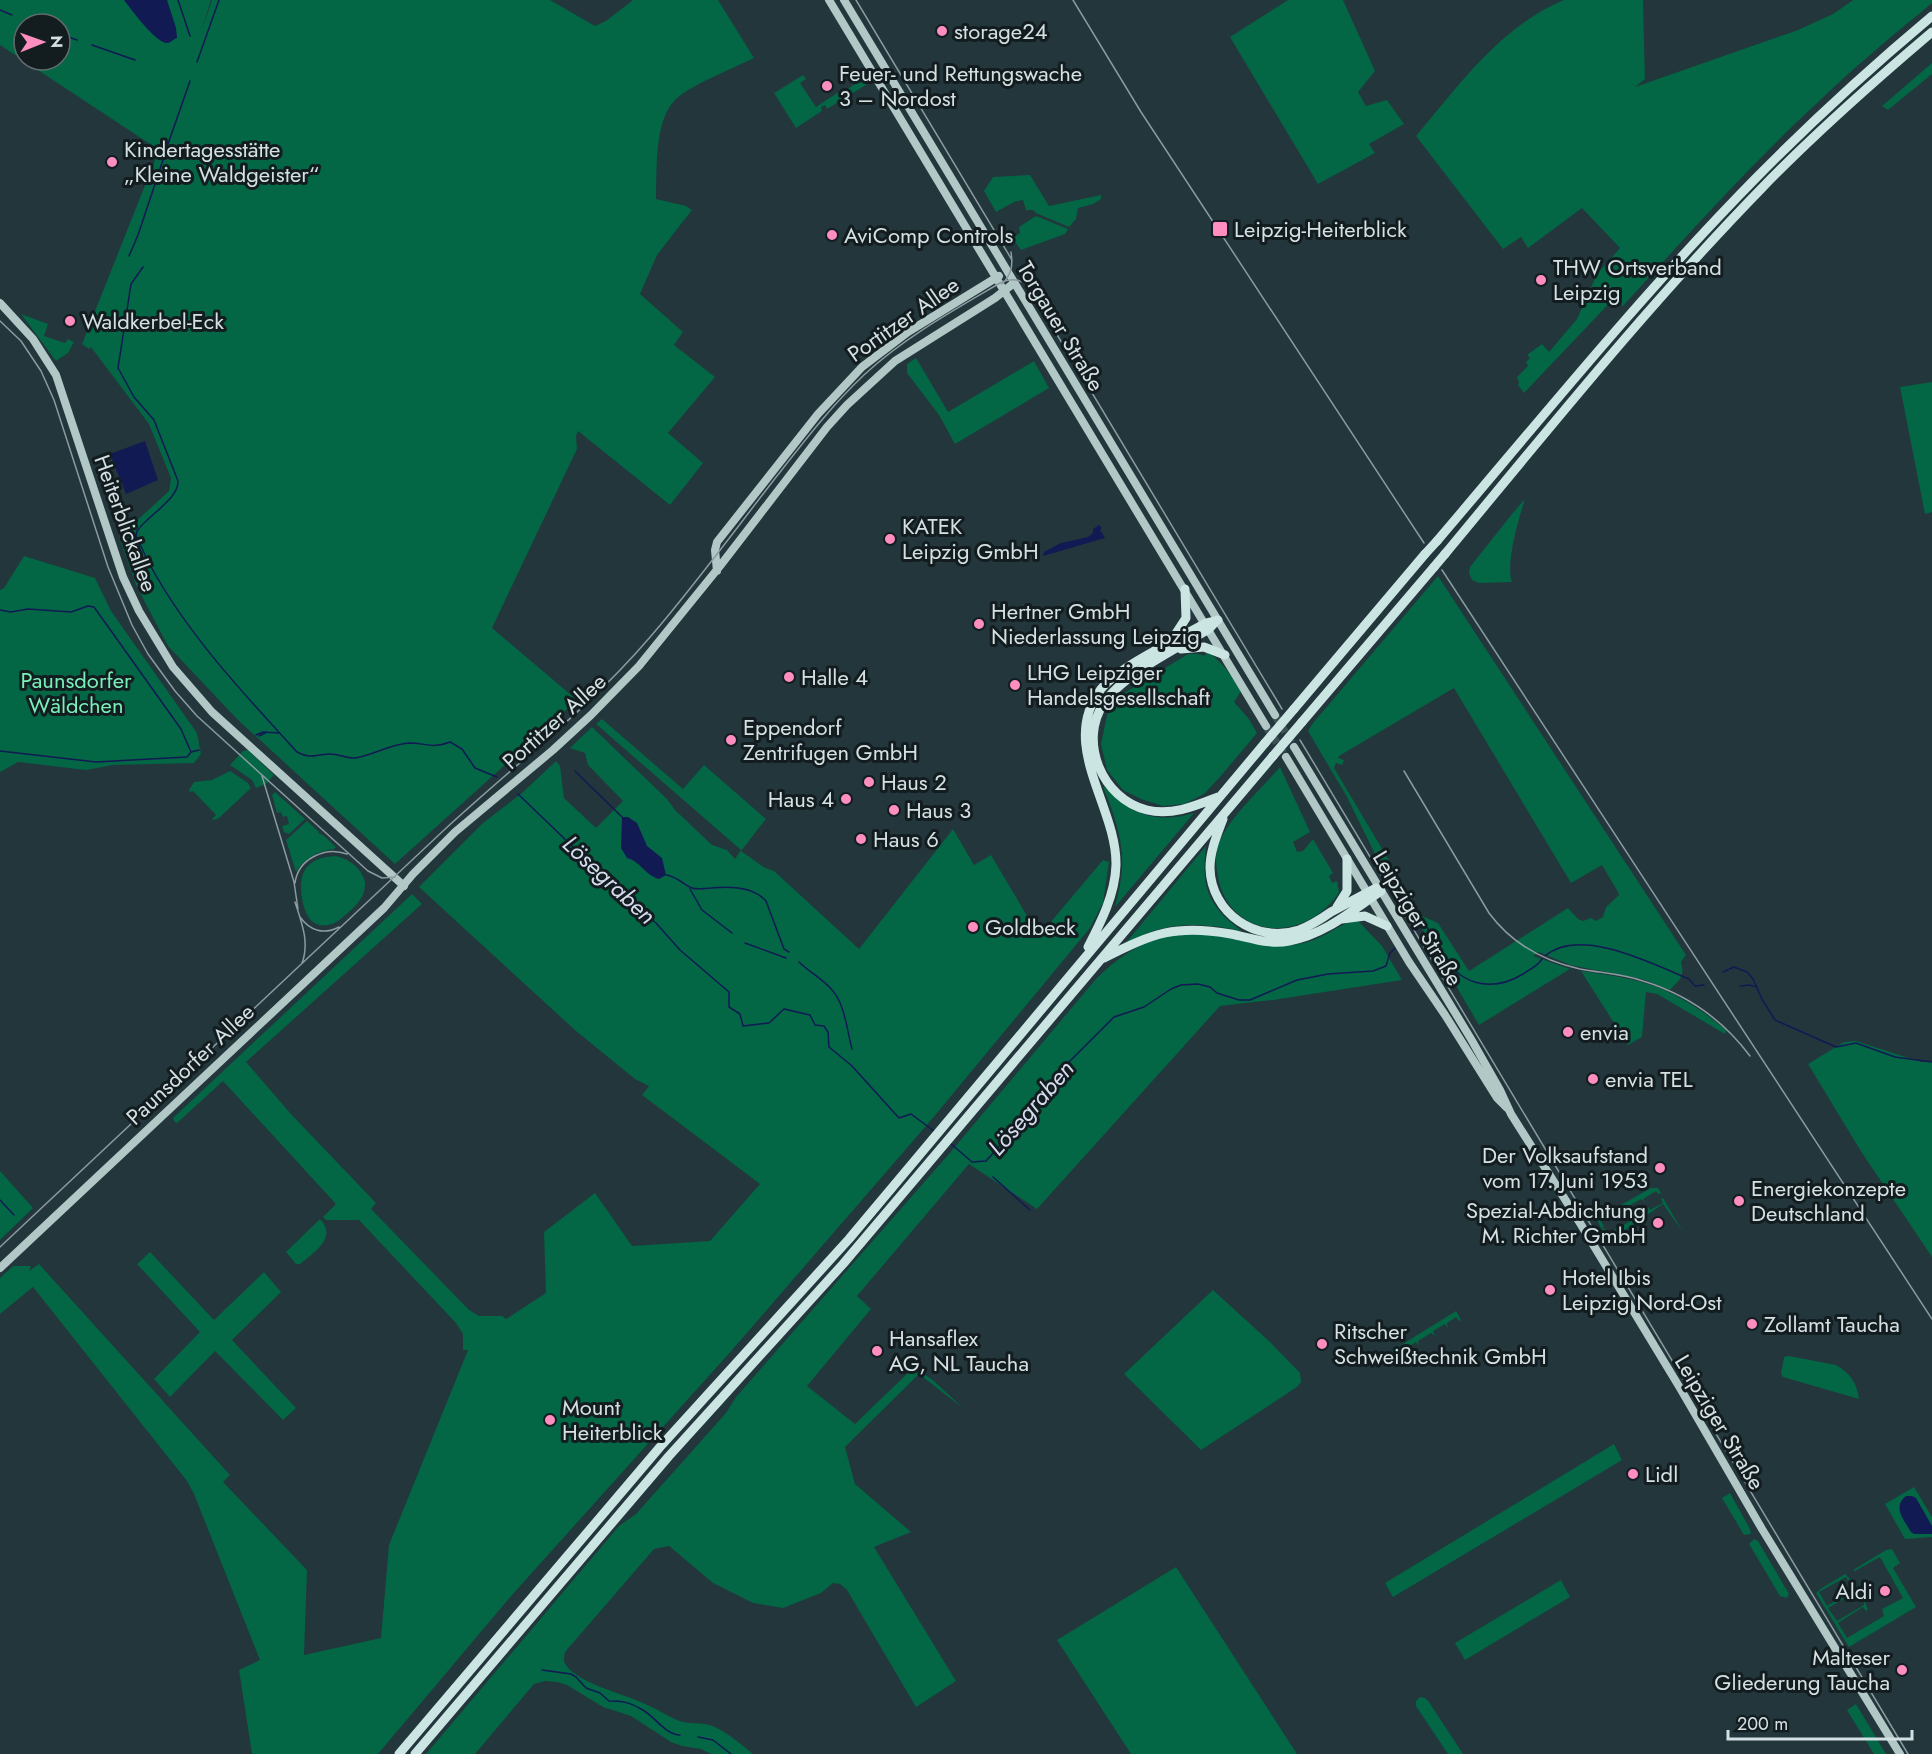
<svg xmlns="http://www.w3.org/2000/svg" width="1932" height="1754" font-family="Jost,sans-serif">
<rect width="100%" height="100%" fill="#22363c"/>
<!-- green -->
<path fill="#036644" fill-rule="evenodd" d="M0 0H211L201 32 212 0H550L595 26 606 21 633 0H718L754 58C734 68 690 85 675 100 654 121 657 171 656 199L686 206 692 210 657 255 640 294 683 332 674 345 715 377 668 433 703 463 670 505 578 431 576 436 577 449 492 628 577 700 395 864 237 719 168 646 136 585 119 537 169 491 171 478 149 424 91 347 89 349 82 344 159 150 0 45ZM24 24H60V60H24Z
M1288 0H1343L1375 71 1358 92 1366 106 1387 100 1404 124 1369 144 1375 153 1318 184 1230 37Z
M1564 0H1643L1645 79 1635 87 1798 30 1833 14 1853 0H1932V3C1892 36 1852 69 1815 105 1747 168 1685 238 1622 307L1621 291 1524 393 1518 385 1519 382 1517 377 1528 366 1526 362 1530 358 1527 355 1542 344 1549 352 1577 319 1597 274 1620 248 1582 208 1528 248 1521 237 1503 249 1416 136C1459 85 1501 26 1564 0Z
M1932 63V74L1888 110 1882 106Z
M803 75 806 79 800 83 816 107 843 89 844 91 865 78 869 83 827 109 825 105 821 107 822 111 796 128 774 93Z
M1030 175 1049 206 1101 195V199L1093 204 1078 208 1076 219 1069 227 1036 213 1033 210H1026L1023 200 1014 202 996 212 984 191 993 177Z
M1036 216 1068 229 1065 234 1021 250 1012 238 1020 233 1019 227Z
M21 314 48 324 44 336 65 343 68 339 74 342 68 353 56 361Z
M916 358 948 412 1034 361 1049 388 955 444 939 415 907 373V364Z
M1932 382V512L1925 514 1900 387Z
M1525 499C1519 517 1505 565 1512 582L1479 583 1472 580 1469 573 1470 567 1512 514Z
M24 556 95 578 111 611 197 733 201 754 194 763 113 765 86 770 18 762 0 772V590L4 588Z
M1438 576 1686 955 1681 962C1685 977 1680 979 1670 990L1642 979 1570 965 1539 952 1533 956 1570 969 1479 1025 1425 933 1375 854 1347 797 1308 731 1313 723ZM1454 688 1571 883 1602 865 1618 892 1619 895 1606 907 1603 917 1596 921 1591 918 1583 921 1578 919 1568 908 1469 971 1438 923 1422 916 1334 768 1336 763 1342 765 1344 760 1338 758 1339 756Z
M1206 651C1223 662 1231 675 1241 691L1234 702 1249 719 1257 733 1220 777 1204 794 1184 804 1163 806 1141 799 1123 790 1107 770 1101 744 1107 715 1116 698 1188 654H1198L1205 656Z
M602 719 683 789 704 765 766 819 741 851 765 868 774 871 859 949 953 829 974 865 991 855 1039 936 1103 860 1109 862 1103 903 1090 928 932 1119 733 1349 512 1595 378 1754H252L239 1670 260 1660 194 1494 187 1481 33 1287 0 1314V1278L13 1266H31L29 1271 39 1264 230 1475 223 1482 307 1570 304 1655 381 1638 389 1545 468 1350H463V1334L456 1323 359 1220H326L323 1217 336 1204 223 1081 177 1123 175 1122 173 1118 412 894 422 904 246 1062 291 1114 376 1203 371 1209 469 1310 479 1316H502L506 1319 546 1293 544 1232 595 1193 632 1246 710 1241 760 1184 642 1095 649 1086 635 1079 576 1031 419 887 483 823 522 793 556 761 560 766 564 798 596 828 623 801 588 765 585 753 570 748 592 727 667 799 675 810 712 845 727 850 735 859 741 850 596 724Z
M248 750 274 775 266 784 256 788 252 780 230 765 243 751Z
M1280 767 1310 832 1293 842 1297 852 1303 851 1313 839 1333 873 1329 876 1332 883 1337 881 1339 892C1335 900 1327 907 1321 912 1282 943 1227 928 1218 877 1216 866 1215 857 1218 846 1226 820 1262 788 1280 767Z
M230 771 248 783 251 788 219 818 214 820 212 819 216 815 193 791 190 792 189 790 194 782 212 780Z
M1103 787H1105C1130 815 1157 824 1194 813L1115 907C1118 895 1121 882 1122 870 1124 842 1114 813 1103 787Z
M275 792 305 819 289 834 284 832 282 826 289 824 287 816 283 817 281 812 277 813 272 795Z
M307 821 319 832 318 833 323 835 336 847 334 849C318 851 305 858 296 872L286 840Z
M1206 846C1201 888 1208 906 1242 931 1198 922 1164 921 1125 944Z
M335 856C348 858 362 868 365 882 366 894 359 903 351 910 344 916 337 924 328 925 310 928 305 913 302 899 298 872 306 858 335 856Z
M1357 920 1382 946 1402 980 1273 1000 1220 1006 1037 1209 969 1164 857 1296 871 1309 807 1386 855 1424 914 1367 934 1381 964 1409 919 1374 845 1447 855 1484 911 1532 874 1547 956 1681 916 1707 847 1590 840 1584 833 1583 821 1593 783 1608 753 1603 713 1583 669 1546 654 1549 565 1652C564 1656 563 1661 566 1665 579 1684 625 1694 645 1704 658 1709 669 1718 683 1722 694 1724 704 1722 715 1727 729 1734 741 1744 753 1754H711L701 1749 682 1746 671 1742 631 1716 603 1707 567 1685 557 1682 545 1681 534 1684 475 1754H426L619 1526 636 1514 726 1413 736 1397 948 1155 1096 979C1130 944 1168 928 1216 935 1236 938 1255 946 1275 946 1289 946 1307 944 1320 937 1333 931 1343 923 1357 920Z
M1581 971C1601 974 1621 976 1641 982 1672 990 1701 1009 1726 1030L1725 1034 1657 994 1646 992 1642 1037 1628 1045Z
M1856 1041 1921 1062H1932V1257L1862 1153 1808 1064 1844 1042Z
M0 1171 33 1208 0 1240Z
M1651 1188H1658L1661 1193 1658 1194 1656 1191 1643 1199 1645 1202 1641 1199 1629 1206 1631 1210 1627 1207 1615 1214 1616 1218 1613 1215 1601 1221 1604 1227 1601 1228 1597 1220 1598 1218Z
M1663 1198 1683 1232 1663 1204 1606 1243 1599 1230 1604 1228 1608 1233 1620 1227 1618 1223 1622 1226 1634 1219 1632 1215H1634L1636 1218 1648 1211 1647 1207H1648L1650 1210 1663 1203 1661 1199Z
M320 1219C338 1237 314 1253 300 1264H296L286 1252Z
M150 1252 214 1320 264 1272 281 1292 232 1340 296 1408 283 1420 215 1351 170 1397 154 1379 200 1332 137 1264Z
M1213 1290 1270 1342 1300 1373 1301 1382 1297 1387 1201 1450 1124 1374Z
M1456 1311 1461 1320 1459 1321 1456 1317 1447 1323 1448 1328 1445 1324 1433 1331 1435 1336 1431 1333 1418 1341 1419 1346 1416 1342 1395 1355 1397 1359 1395 1360 1390 1352Z
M1789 1356 1836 1365C1850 1373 1857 1383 1859 1399L1783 1377 1781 1374 1784 1357Z
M1614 1444 1622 1460 1393 1597 1385 1583Z
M1914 1487 1932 1517V1537L1905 1539 1885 1504Z
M1730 1493 1750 1529 1751 1534 1744 1535 1722 1498Z
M1754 1539 1758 1541 1789 1594 1787 1598 1780 1596 1749 1544Z
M1892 1549 1900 1563 1893 1568 1916 1607 1849 1647 1816 1593 1822 1588 1845 1574 1850 1579 1848 1581 1846 1577 1819 1592 1827 1606 1855 1589V1584L1860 1594 1857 1591 1828 1608 1837 1621 1864 1605V1599L1868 1610 1866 1611 1863 1607 1838 1623 1847 1638 1884 1616 1882 1609 1903 1598 1880 1557 1855 1571 1853 1570 1886 1550Z
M1176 1567 1297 1754H1131L1057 1640Z
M1561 1580 1570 1597 1465 1660 1455 1643Z
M1420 1697 1425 1698 1429 1702 1463 1754H1448L1416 1706V1701Z
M1856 1704 1886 1754H1874L1847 1710Z"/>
<!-- water -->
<path fill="#121a54" d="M124 0H167L176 28 177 38C176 38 169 43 168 43 157 45 131 9 124 0Z
M145 441 158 480 126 494 110 454Z
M1099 525 1102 528 1100 530 1105 538 1043 556 1044 552 1061 543 1088 537 1093 533V529Z
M622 817H628L637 823 647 846 662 858 666 875 659 879C645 875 640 861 627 858L621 848Z
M1906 1496H1912L1916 1498 1932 1526V1534H1914L1911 1532C1904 1520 1892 1507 1906 1496Z"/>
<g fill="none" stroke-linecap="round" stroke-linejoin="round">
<!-- stream -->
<path stroke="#121a54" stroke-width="1.5" d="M178 0 190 36
M0 10 12 15
M33 24H34
M60 34 77 40
M92 45 135 60
M197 62 219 0
M168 144 190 81
M129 256 138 235 165 154
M143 267 131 284 118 368 134 397 154 420 178 481C179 499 147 516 137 531L136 536C141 545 145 556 150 565 188 635 244 694 297 752 310 759 314 755 328 754 338 753 346 759 355 758 374 755 390 744 409 743 427 743 431 749 450 742L462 749 475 768 497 777
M0 610 11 612 28 609 71 612 88 606 94 607 181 729 191 752 199 750
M256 735 263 732 279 733
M259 736 267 732
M0 751 96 762 187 757 191 752
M575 771 622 817
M518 794 624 896 656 923 680 950 729 992V1007L740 1014 743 1026 769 1023 784 1009 810 1015 815 1025 824 1026 828 1032 829 1047 852 1066 899 1118 911 1114 934 1131
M666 875C677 876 683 885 692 888 698 890 705 888 711 888 730 886 753 886 766 901L784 949 789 952
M690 889 702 910 732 933
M1412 933 1423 925 1427 927 1434 939
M745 943 786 958
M1440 950C1457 984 1490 994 1523 974 1530 969 1537 967 1542 959
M1545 956C1580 926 1653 964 1689 979L1695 986 1704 985
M799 962C809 972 823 979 832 990 845 1004 847 1031 852 1049
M1723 972 1734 967 1747 972 1753 979 1762 999 1775 1020 1836 1047 1856 1043 1895 1057 1932 1062
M1740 986 1749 985 1757 987
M950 1143 972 1162 986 1161 1043 1098 1051 1083 1067 1064 1114 1017 1144 1007 1171 989 1181 985 1198 984 1210 987 1217 993 1239 1000H1250L1297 980 1328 974 1373 971 1386 966 1390 953 1395 948
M993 1177 1030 1210
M0 1200 14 1215
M542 1670 571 1674 576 1677 586 1688 600 1693 609 1701C622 1701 629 1702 641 1709 655 1716 664 1734 680 1735
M698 1737 713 1740 731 1754"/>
<!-- major-tunnel -->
<path stroke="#3d5055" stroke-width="8" stroke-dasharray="8 4" stroke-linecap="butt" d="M1275 715 1294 747
M1266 726 1286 757"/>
<!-- major -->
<path stroke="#b2c8c6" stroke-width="8" d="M829 0 1266 726
M844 0 1275 715
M0 303 33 339 56 375 123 577 139 611 173 667 212 712 404 886
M717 571 715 550 717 542 818 414 862 367 908 332 999 276
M1294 747 1471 1039 1500 1090 1511 1114 1580 1223 1680 1388 1762 1529 1900 1754
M1286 757 1409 962 1445 1015 1497 1098 1507 1108
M0 1268 384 908 413 874 455 832 553 750 591 715 639 666 720 566 827 427 847 405 895 361 995 298 1014 283"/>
<!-- highway -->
<path stroke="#cbe5e3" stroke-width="9" d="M1437 541C1541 419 1642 294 1755 179 1811 122 1870 68 1932 16
M1445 554C1548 430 1649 304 1761 189 1815 133 1873 82 1932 32
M1217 620 1209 629C1178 648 1123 674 1104 703 1078 741 1102 799 1147 810 1172 816 1195 806 1218 797
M1173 638 1186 618 1185 589
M1181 649 1204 647 1225 655
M1294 709 1425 554
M1302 722 1434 567
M1223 819C1217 835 1210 851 1210 868 1211 913 1256 944 1299 930 1310 926 1321 919 1331 912 1346 904 1361 896 1376 888
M1337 907 1347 891V859
M1342 919 1365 916 1387 926
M1088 947C1101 922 1115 895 1116 865 1117 806 1058 745 1101 689 1120 666 1178 639 1206 623L1218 620
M1104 958C1153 933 1176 924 1231 934 1251 938 1269 945 1289 941 1324 935 1353 910 1381 891
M399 1754 660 1447 849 1239 1265 743
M415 1754 669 1456 843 1264 1273 756"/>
<!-- tram -->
<path stroke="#8b9b9f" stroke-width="1.5" d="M856 0 1012 260
M1002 284C1012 274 1013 265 1011 252
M1029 288 1282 709
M0 321 21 341 41 371 54 400 108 567 132 625 148 654 175 691 197 716 368 871 382 878 395 877
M1300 740 1908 1754
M262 776 294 882 298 909
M295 883C298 859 325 846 347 854
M295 902C301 921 310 942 302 963
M300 917C310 931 324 935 339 927
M0 1247 443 831C513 766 588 710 651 636 695 585 735 530 777 476 805 440 832 405 865 374 905 337 954 310 1000 283 1016 276 1024 281 1035 292"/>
<!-- rail -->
<path stroke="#8b9b9f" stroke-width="1.5" d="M1073 0 1141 112 1424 543
M1442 570 1932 1319
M1404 771 1489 913C1512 944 1543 961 1580 969 1601 973 1623 974 1643 981 1686 994 1723 1020 1750 1056"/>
<!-- highway-bridge -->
<path stroke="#cbe5e3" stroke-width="9" d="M1425 554 1437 541
M1434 567 1445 554
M1265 743 1294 709
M1273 756 1302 722"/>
</g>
<!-- markers -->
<g fill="#fd8ebf" stroke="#131c1f" stroke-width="2">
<circle cx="942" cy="31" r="6"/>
<circle cx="827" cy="86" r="6"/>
<circle cx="112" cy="162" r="6"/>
<rect x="1212" y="221" width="16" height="16" rx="3"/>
<circle cx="832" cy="235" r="6"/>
<circle cx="1541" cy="280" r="6"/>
<circle cx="70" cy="321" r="6"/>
<circle cx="890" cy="539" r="6"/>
<circle cx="979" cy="624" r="6"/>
<circle cx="789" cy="677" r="6"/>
<circle cx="1015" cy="685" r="6"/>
<circle cx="731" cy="740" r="6"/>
<circle cx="869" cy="782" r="6"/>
<circle cx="846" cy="799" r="6"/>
<circle cx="894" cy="810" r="6"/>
<circle cx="861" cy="839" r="6"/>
<circle cx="973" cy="927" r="6"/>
<circle cx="1568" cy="1032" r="6"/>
<circle cx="1593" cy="1079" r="6"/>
<circle cx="1660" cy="1168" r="6"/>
<circle cx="1739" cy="1201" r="6"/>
<circle cx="1658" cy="1223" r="6"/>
<circle cx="1550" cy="1290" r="6"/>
<circle cx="1752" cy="1324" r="6"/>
<circle cx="1322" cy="1344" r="6"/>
<circle cx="877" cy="1351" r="6"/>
<circle cx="550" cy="1420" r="6"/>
<circle cx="1633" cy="1474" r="6"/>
<circle cx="1885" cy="1591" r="6"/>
<circle cx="1902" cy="1670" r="6"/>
</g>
<g text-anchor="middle" stroke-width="6" stroke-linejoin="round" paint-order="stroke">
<!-- poi labels -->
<g font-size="22" fill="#d4e1e4" stroke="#131c1f" text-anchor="start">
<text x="954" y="39">storage24</text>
<text x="839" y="81">Feuer- und Rettungswache<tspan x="839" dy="25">3 – Nordost</tspan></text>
<text x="124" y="157">Kindertagesstätte<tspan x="124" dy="25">„Kleine Waldgeister“</tspan></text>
<text x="1234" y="237">Leipzig-Heiterblick</text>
<text x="844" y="243">AviComp Controls</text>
<text x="1553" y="275">THW Ortsverband<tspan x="1553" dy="25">Leipzig</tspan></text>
<text x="82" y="329">Waldkerbel-Eck</text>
<text x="902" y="534">KATEK<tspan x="902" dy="25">Leipzig GmbH</tspan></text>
<text x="991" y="619">Hertner GmbH<tspan x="991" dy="25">Niederlassung Leipzig</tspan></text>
<text x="1027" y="680">LHG Leipziger<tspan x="1027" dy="25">Handelsgesellschaft</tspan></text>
<text x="801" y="685">Halle 4</text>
<text x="743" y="735">Eppendorf<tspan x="743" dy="25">Zentrifugen GmbH</tspan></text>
<text x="881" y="790">Haus 2</text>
<text x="834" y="807" text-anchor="end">Haus 4</text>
<text x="906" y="818">Haus 3</text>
<text x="873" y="847">Haus 6</text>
<text x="985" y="935">Goldbeck</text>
<text x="1580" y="1040">envia</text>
<text x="1605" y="1087">envia TEL</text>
<text x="1648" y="1163" text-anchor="end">Der Volksaufstand<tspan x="1648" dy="25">vom 17. Juni 1953</tspan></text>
<text x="1751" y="1196">Energiekonzepte<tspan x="1751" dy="25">Deutschland</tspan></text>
<text x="1646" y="1218" text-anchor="end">Spezial-Abdichtung<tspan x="1646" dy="25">M. Richter GmbH</tspan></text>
<text x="1562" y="1285">Hotel Ibis<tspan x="1562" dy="25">Leipzig Nord-Ost</tspan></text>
<text x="1764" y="1332">Zollamt Taucha</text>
<text x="1334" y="1339">Ritscher<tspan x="1334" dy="25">Schweißtechnik GmbH</tspan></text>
<text x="889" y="1346">Hansaflex<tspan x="889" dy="25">AG, NL Taucha</tspan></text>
<text x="562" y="1415">Mount<tspan x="562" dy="25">Heiterblick</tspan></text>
<text x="1645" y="1482">Lidl</text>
<text x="1873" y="1599" text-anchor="end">Aldi</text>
<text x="1890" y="1665" text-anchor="end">Malteser<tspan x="1890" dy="25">Gliederung Taucha</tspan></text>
</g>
<!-- street labels -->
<g font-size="22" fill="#d4e1e4" stroke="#131c1f">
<text transform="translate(903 319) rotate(-35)" y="8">Portitzer Allee</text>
<text transform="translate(1061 326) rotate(59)" y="8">Torgauer Straße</text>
<text transform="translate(126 523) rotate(70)" y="8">Heiterblickallee</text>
<text transform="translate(554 721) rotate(-42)" y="8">Portitzer Allee</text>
<text transform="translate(1418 918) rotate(59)" y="8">Leipziger Straße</text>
<text transform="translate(190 1064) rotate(-43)" y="8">Paunsdorfer Allee</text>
<text transform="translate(1720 1422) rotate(59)" y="8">Leipziger Straße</text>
</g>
<!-- park labels -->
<g font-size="22" fill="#79f0b9" stroke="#131c1f">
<text x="76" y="688">Paunsdorfer<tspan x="76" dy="25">Wäldchen</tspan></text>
</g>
<!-- water labels -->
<g font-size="24" font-style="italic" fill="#d6dcef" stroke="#131c1f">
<text transform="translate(609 880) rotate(43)" y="8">Lösegraben</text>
<text transform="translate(1031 1108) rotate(-49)" y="8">Lösegraben</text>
</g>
</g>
<!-- north arrow -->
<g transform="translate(42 42) rotate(89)"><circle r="28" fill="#131c1f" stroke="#606b6e" stroke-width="1.5"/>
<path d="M0-4.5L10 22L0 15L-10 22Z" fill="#fd8ebf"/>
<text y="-9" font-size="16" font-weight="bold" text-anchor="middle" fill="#d4e1e4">N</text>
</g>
<!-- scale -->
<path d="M1728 1730v9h184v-9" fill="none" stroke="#d4e1e4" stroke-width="3"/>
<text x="1737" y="1730" font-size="18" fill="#d4e1e4" stroke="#131c1f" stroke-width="4.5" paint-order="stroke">200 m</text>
</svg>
